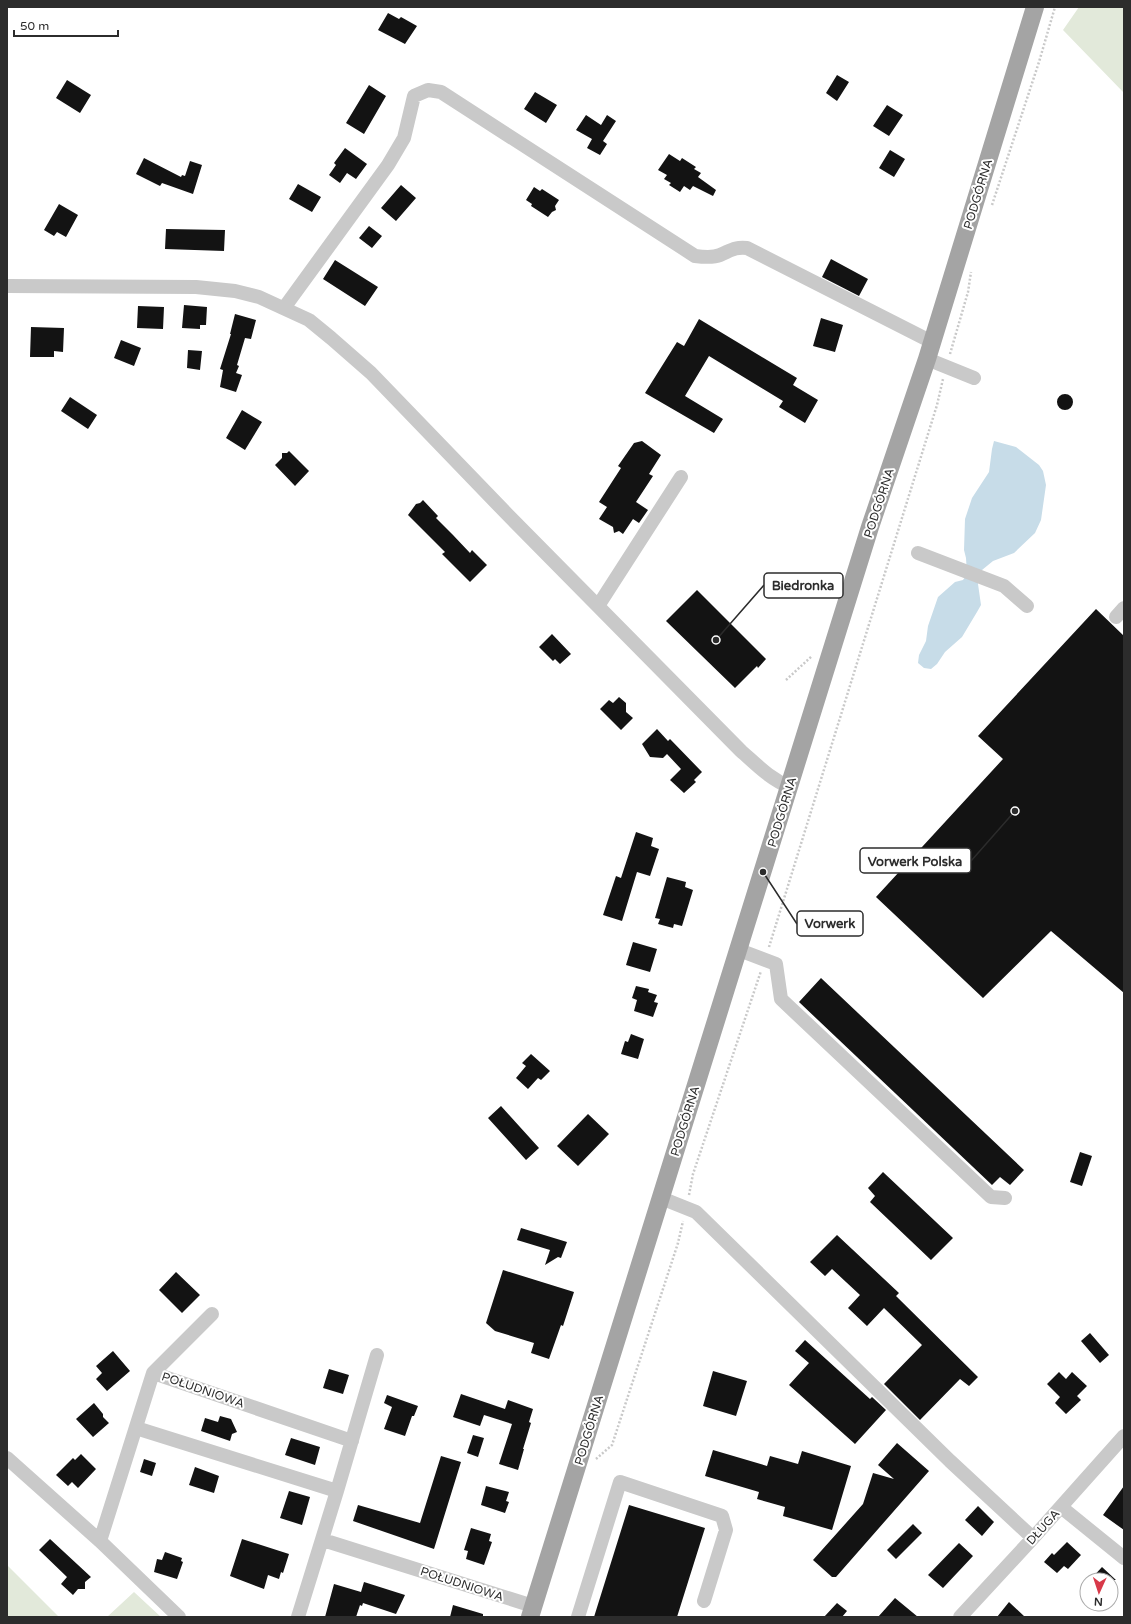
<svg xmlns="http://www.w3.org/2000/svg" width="1131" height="1624" font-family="'Varela Round',sans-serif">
<rect width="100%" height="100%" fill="#fff"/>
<!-- green -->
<path fill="#e2e9da" d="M1079 7H1124V93L1063 30Z
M7 1565 59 1617H7Z
M134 1592 161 1617H107Z"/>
<!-- water -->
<path fill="#c7dce8" d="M994 441 1016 447 1039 465 1043 471 1046 485 1041 520 1035 533 1014 553 993 561 982 570 978 584 981 605 977 612 962 637 945 652 937 664 931 669 924 668 918 663 919 655 926 641 928 626 938 597 955 582 963 580 967 574 966 558 964 550 965 519 972 498 989 472 992 449Z"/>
<!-- building -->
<path fill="#131313" d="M388 13 399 19 401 17 417 26 405 44 378 30Z
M837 75 849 82 837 101 826 93Z
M67 80 91 95 80 113 56 98Z
M369 85 386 96 364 134 346 123Z
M535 92 557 105 546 123 524 109Z
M887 105 903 115 889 136 873 126Z
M586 115 601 125 607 115 616 121 603 141 607 144 600 155 587 148 592 139 576 130Z
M345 148 367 164 356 179 347 173 340 183 329 175 336 165 334 163Z
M890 150 905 159 894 177 879 168Z
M669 154 680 161 682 158 696 167 694 169 701 173 698 177 716 190 713 196 693 186 690 190 684 186 680 192 669 185 671 183 664 179 667 175 658 170Z
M144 158 181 177 182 175 185 176 190 161 202 165 193 194 162 183 160 186 136 174Z
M298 184 321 197 312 212 289 199Z
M401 185 416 198 396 221 381 208Z
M534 187 540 191 542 189 559 200 555 206 556 210 552 212 548 217 531 206 532 204 526 200Z
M59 204 78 215 66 237 57 232 54 236 44 230Z
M369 226 382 236 372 248 359 238Z
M166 229 225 230 224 251 165 249Z
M831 259 868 279 859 296 822 277Z
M335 260 378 287 365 306 323 279Z
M184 305 207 307 206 325H200V329L182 328Z
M138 306 164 307 163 329 137 328Z
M235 314 256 320 251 339 245 338 237 365 239 366 236 373 242 375 236 392 220 387 223 370 220 369 231 334H230Z
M821 318 843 325 835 352 813 346Z
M699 319 797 378 793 385 818 400 805 423 779 407 783 401 709 356 685 396 723 419 714 433 645 393 677 342 684 346Z
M31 327 64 328 63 352 54 351V357H30Z
M121 340 141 348 134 366 114 358Z
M188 350 202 351 200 370 187 368Z
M1057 402a8 8 0 1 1 16 0a8 8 0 1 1-16 0Z
M70 397 97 415 88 429 61 411Z
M242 410 262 422 245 450 226 438Z
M642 441 661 455 649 474 653 476 636 502 648 510 639 523 633 519 623 534 619 531 614 533 613 527 599 519 607 507 599 502 621 468 618 466 634 443Z
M289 451 309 471 295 486 275 465 282 458V453H287Z
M423 500 438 516 436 518 453 535 470 553 472 550 487 565 470 582 442 554 445 552 408 515 416 504 420 503Z
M697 590 766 659 758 668 757 666 735 688 666 621Z
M1096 609 1124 636V993L1051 931 983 998 876 897 1003 759 978 736Z
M552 634 571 654 560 664 555 659 553 661 539 647Z
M619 697 626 703V712L633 718 621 730 600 709 609 700 613 703Z
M657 729 668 741 670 739 702 772 694 780 696 782 684 793 670 780 681 769 667 754 663 758 650 757 642 744Z
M636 832 653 838 651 846 659 849 650 876 637 872 622 921 603 915 616 876 621 878Z
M667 877 686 882 685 887 693 890 682 926 674 924 673 928 658 924 660 919 655 918Z
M633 942 657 949 650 972 626 965Z
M821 978 1024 1170 1010 1185 1000 1177 992 1185 799 1002Z
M636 986 649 989 648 992 657 995 654 1002 658 1003 653 1017 634 1011 637 1000 632 998Z
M631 1034 644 1039 638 1059 621 1054 625 1041 628 1042Z
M531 1054 550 1071 541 1080 538 1078 528 1089 516 1078 526 1066 522 1063Z
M501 1106 539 1148 526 1160 488 1118Z
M588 1114 609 1134 578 1166 557 1146Z
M1080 1152 1092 1156 1082 1186 1070 1182Z
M883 1172 953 1238 931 1260 870 1202 875 1196 868 1188Z
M521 1228 567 1242 561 1258 558 1257 545 1265 550 1250 517 1240Z
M837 1235 899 1293 896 1296 978 1377 969 1386 960 1379 920 1420 884 1384 922 1345 884 1308 867 1326 848 1308 860 1295 832 1269 825 1276 810 1262Z
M503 1270 574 1292 563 1326 561 1325 549 1359 531 1353 534 1343 495 1331 486 1323Z
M176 1272 200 1295 182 1313 159 1290Z
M1090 1333 1109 1355 1100 1363 1081 1341Z
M805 1340 870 1399 872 1397 886 1410 855 1444 789 1385 809 1363 795 1351Z
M113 1351 130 1371 107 1391 96 1379 102 1373 96 1366Z
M329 1369 349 1375 343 1394 323 1388Z
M713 1371 747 1381 736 1416 703 1406Z
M1059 1372 1066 1379 1072 1372 1087 1386 1077 1396 1081 1400 1066 1414 1055 1403 1060 1397 1047 1384Z
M461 1394 505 1409 508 1400 533 1409 529 1422 531 1423 523 1449H524L518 1470 499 1464 512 1424 484 1415 480 1426 453 1417Z
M387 1395 418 1406 414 1416H412L405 1436 384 1429 392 1407 384 1403Z
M94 1403 103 1414V1417L109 1423 93 1437 76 1419Z
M220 1416 231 1419 237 1432 232 1434 230 1441 201 1431 205 1418 218 1422Z
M473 1435 484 1438 478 1457 467 1453Z
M291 1438 320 1447 315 1465 285 1455Z
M897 1443 929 1471 836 1577H832L813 1560 863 1504 873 1473 894 1479 878 1465Z
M713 1450 767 1466 770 1456 798 1464 802 1451 851 1466 832 1530 783 1516 785 1507 757 1499 759 1492 705 1476Z
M81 1454 96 1469 78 1488 72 1482 68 1486 56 1475 73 1458 75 1460Z
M441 1456 461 1462 434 1549 353 1521 358 1505 420 1523Z
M144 1459 156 1463 152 1476 140 1472Z
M195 1467 219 1476 214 1493 189 1485Z
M486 1486 509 1492 506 1501 509 1502 505 1513 481 1505Z
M1124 1486V1530L1103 1515Z
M289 1491 310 1497 302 1525 280 1518Z
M629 1505 705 1528 677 1617H594Z
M978 1506 994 1522 982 1536 965 1520Z
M913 1524 922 1533 896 1559 887 1550Z
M471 1528 491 1534 489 1541 492 1542 484 1565 466 1559 468 1551 464 1550Z
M50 1539 91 1577 85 1582V1589H78L73 1595 61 1584 67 1577 39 1550Z
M242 1539 289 1554 283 1573 281 1572 279 1579 268 1575 264 1589 230 1576Z
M1067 1542 1081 1555 1068 1569 1064 1566 1057 1573 1044 1562 1052 1553 1054 1555Z
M959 1543 973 1556 943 1588 928 1575Z
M165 1552 182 1558 181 1561 183 1562 177 1579 154 1572 157 1559 162 1560Z
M1102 1567 1116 1580H1090Z
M364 1582 405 1595 396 1614 363 1603 362 1606 360 1605 356 1617H325L334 1584 361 1592Z
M895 1598 918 1617H878Z
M1009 1602 1025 1617H997Z
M837 1603 847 1611 842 1617H824Z
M453 1605 483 1614V1617H450Z"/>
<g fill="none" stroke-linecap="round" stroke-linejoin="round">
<!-- path -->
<path stroke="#c9c9c9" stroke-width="2.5" stroke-dasharray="2 2" stroke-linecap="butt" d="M992 205 1039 62 1055 7
M950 354 968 292 971 272
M786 680 812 656
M769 947 937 405 943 379
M689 1195 693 1174 761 971
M596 1459 612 1445 678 1243 683 1221"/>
<!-- minor -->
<path stroke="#c9c9c9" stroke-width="14" d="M7 286 196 287 235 291 259 297 309 320 331 338 371 373 507 514 741 751C757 765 770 779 790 787
M284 308 388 165 404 138 414 96 428 90 441 92 695 256C703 257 713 258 720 255 732 250 734 247 747 248L932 342
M927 359 974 378
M918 553 1004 586 1027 606
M598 606 681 477
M1116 617 1124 608
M739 950 776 964 781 999 991 1197 1005 1198
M661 1198 696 1212 950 1461 1033 1538
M153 1373 212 1314
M136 1428 337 1491
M7 1458 100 1541 179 1617
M1061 1507 1124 1558
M323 1540 533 1606
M100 1541 153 1373 352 1441
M298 1617 337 1491 377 1355
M578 1617 620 1482 722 1516 726 1530 704 1601
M960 1617 1033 1538 1124 1436"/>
<!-- major -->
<path stroke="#a4a4a4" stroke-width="18" d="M530 1617 870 527 927 359 1035 7"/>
</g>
<g text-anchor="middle" stroke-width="4" stroke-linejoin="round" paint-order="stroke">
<!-- street labels -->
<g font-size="12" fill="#2c2c2c" stroke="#fff">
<text transform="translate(978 194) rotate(-73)" y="4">PODGÓRNA</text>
<text transform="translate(879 503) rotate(-72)" y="4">PODGÓRNA</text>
<text transform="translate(782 812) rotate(-73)" y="4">PODGÓRNA</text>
<text transform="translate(685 1121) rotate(-73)" y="4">PODGÓRNA</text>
<text transform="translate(203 1390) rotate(19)" y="4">POŁUDNIOWA</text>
<text transform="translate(589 1430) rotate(-73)" y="4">PODGÓRNA</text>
<text transform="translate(1043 1527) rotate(-48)" y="4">DŁUGA</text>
<text transform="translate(462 1584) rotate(18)" y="4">POŁUDNIOWA</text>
</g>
</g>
<!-- callouts -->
<path fill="none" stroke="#2c2c2c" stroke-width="1.5" d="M716 640L764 585M1015 811L971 861M763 872L797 924"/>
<g fill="#2c2c2c" stroke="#fff" stroke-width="1.5">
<circle cx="716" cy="640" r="4"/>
<circle cx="1015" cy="811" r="4"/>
<circle cx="763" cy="872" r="4"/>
</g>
<g fill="#fff" stroke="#2c2c2c" stroke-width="1.5">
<rect x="764" y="573" width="79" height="25" rx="4"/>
<rect x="860" y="848" width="111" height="25" rx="4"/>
<rect x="797" y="911" width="66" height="25" rx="4"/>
</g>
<g font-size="13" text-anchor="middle" font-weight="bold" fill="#2c2c2c">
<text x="803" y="590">Biedronka</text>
<text x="915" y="866">Vorwerk Polska</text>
<text x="830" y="928">Vorwerk</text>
</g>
<!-- border -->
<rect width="1131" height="1624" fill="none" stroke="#2c2c2c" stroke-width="16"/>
<!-- north arrow -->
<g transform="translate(1099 1592) rotate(183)"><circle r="19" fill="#ffffff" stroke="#ababab"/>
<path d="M0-3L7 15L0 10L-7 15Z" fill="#d83949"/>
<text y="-6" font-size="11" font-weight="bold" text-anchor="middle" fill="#2c2c2c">N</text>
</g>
<!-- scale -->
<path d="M14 30v6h104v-6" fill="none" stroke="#2c2c2c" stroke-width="2"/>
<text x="20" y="30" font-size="12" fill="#2c2c2c" stroke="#ffffff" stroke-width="3" paint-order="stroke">50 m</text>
</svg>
